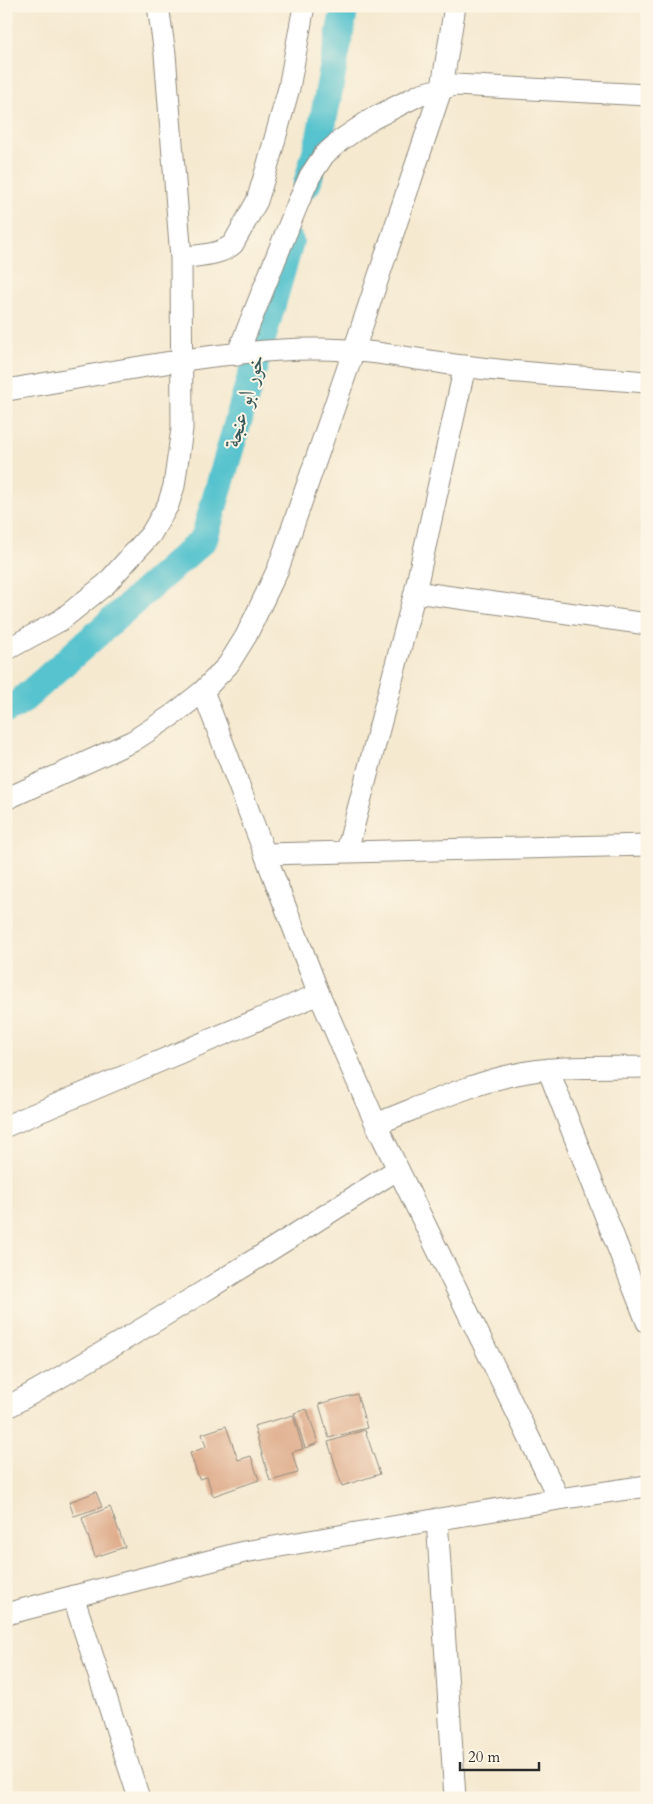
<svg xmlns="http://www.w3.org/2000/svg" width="653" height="1804" font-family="Cardo,Amiri,serif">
<rect width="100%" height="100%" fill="#fcf5e5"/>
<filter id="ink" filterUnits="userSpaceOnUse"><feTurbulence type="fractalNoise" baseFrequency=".02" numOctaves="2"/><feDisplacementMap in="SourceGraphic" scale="10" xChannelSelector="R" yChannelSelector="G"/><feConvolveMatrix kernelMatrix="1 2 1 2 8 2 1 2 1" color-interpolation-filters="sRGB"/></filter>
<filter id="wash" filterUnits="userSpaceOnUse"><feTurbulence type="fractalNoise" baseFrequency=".0096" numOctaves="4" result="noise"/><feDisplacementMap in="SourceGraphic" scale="20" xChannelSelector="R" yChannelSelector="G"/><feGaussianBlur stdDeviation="1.12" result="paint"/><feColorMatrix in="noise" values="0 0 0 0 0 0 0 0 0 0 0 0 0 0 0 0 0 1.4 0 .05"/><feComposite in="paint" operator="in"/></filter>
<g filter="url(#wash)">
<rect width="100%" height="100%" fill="#f5e9d0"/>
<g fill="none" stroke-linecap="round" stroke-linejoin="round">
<!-- canal -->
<path stroke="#56c3ce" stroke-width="28" d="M307 184 320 137 345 6
M6 710 19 703 204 539 290 242"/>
</g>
<g id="blocks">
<!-- building -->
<path fill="#deaa89" d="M357 1394 367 1428 329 1438 319 1404Z
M307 1409 318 1443 305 1448 294 1413Z
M293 1415 303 1449 292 1452 298 1473 270 1481 254 1426Z
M226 1426 238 1460 251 1456 259 1480 213 1496 207 1477 199 1479 190 1453 206 1447 202 1434Z
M365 1430 380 1474 342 1486 328 1442Z
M96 1492 102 1507 74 1516 69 1502Z
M110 1507 125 1547 95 1557 82 1518Z"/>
</g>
</g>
<g filter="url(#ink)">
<use href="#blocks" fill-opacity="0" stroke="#908a7e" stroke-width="1"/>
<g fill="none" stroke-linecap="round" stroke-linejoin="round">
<defs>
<path id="street" d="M181 258C198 255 219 256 233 244L257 201 266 171 289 88 304 6
M237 355 298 203 310 176 324 155 341 140 372 119 421 94 455 85 647 95
M6 390C106 374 212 350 313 349 363 348 413 359 463 366 524 374 586 377 647 382
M415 592 647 624
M6 650 61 620 106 584 151 534 168 505 174 486 182 429 181 258 165 54 158 6
M203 691 265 854
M6 799 133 741 174 714 203 691 228 665 246 636 278 569 354 350 442 87 455 6
M347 851 415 592 465 366
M548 1069 647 1322
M376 1124C420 1107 471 1083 517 1074 559 1065 604 1068 647 1067
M6 1126 319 994
M6 1408C140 1333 268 1252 398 1169
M559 1499 376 1124 319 994 265 854 647 845
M437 1519 455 1798
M73 1596 139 1798
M6 1614 244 1552 559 1499 647 1486"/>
</defs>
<!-- street casing -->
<use href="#street" stroke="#908a7e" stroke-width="23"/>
<!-- street -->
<use href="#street" stroke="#fff" stroke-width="21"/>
</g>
</g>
<g text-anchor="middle" stroke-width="4" stroke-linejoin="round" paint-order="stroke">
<!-- water labels -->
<g font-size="22" font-style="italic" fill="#38595c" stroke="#fcf5e5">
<text transform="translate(244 400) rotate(-74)" y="8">خور ابو عنجة</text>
</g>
</g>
<!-- margin -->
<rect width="653" height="1804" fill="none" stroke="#fcf5e5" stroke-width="25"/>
<!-- scale -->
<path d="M460 1762v8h79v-8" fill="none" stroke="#2b2b2b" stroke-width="2.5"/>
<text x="468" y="1762" font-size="15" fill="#2b2b2b" stroke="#fcf5e5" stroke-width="4" paint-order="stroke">20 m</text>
</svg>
